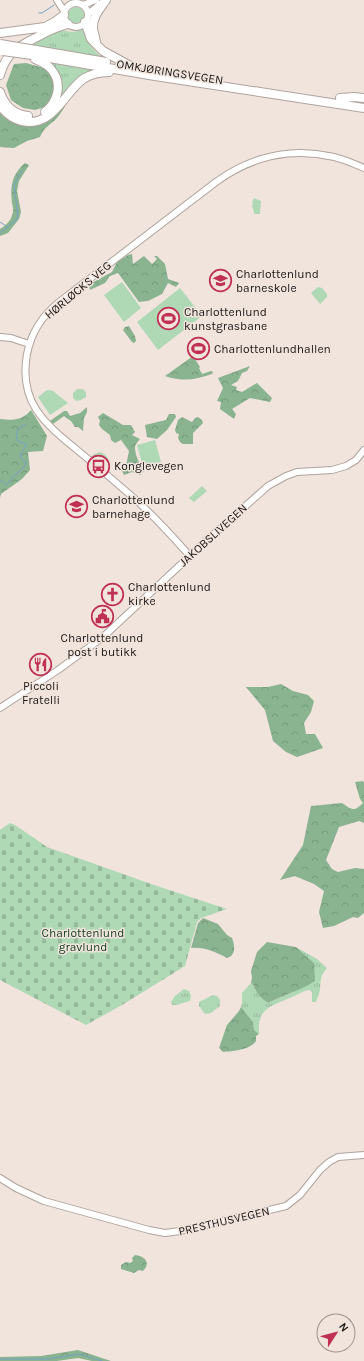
<svg xmlns="http://www.w3.org/2000/svg" width="364" height="1361" font-family="Karla,sans-serif">
<defs>
<pattern id="grass-tufts" width="24" height="20" patternUnits="userSpaceOnUse"><rect width="24" height="20" fill="#afd8b5"/><path d="M3 7l-1-3M5 7V3M7 7l1-3M15 17l-1-3M17 17v-4M19 17l1-3" fill="none" stroke="#96b99b"/></pattern>
<pattern id="forest-crowns" width="20" height="18" patternUnits="userSpaceOnUse"><rect width="20" height="18" fill="#8ab390"/><path d="M2 6a3 3 0 1 1 6 0M12 15a3 3 0 1 1 6 0" fill="none" stroke="#76997b"/></pattern>
<pattern id="cemetery-stones" width="16" height="16" patternUnits="userSpaceOnUse"><rect width="16" height="16" fill="#afd8b5"/><path d="M2 7V4a2 2 0 0 1 4 0v3zM10 15v-3a2 2 0 0 1 4 0v3z" fill="#96b99b"/></pattern>
</defs>
<rect width="100%" height="100%" fill="#f1e4dd"/>
<!-- grass -->
<path fill="url(#grass-tufts)" d="M68 15a8 8 0 1 1 16 0a8 8 0 1 1-16 0Z
M60 30 73 32 83 30C87 41 93 51 103 58L28 45Z
M50 63 96 70 58 103C64 85 63 77 50 63Z
M100 452C108 455 111 461 107 468H103L91 457 94 454Z
M296 947 317 959 327 968C320 977 321 978 320 989 320 993 317 998 316 1002H312V993L310 990C303 990 298 995 292 997 272 1006 257 1007 259 1034L254 1030 253 1022 241 1007 242 1003V993L251 983 253 984 255 990 268 1003 281 997 294 992 314 963Z
M184 989 189 991 191 996 190 1001 176 1005H172L171 1002 175 996Z
M213 995 217 996 220 1000V1006L211 1013 205 1014 199 1006V1002Z"/>
<!-- forest -->
<path fill="url(#forest-crowns)" d="M26 63 47 69 56 85 53 98 45 107 35 110 23 108 11 100 6 85 14 64Z
M69 99C65 106 62 112 57 118 49 126 45 126 40 137L27 141 14 148 0 147V113L7 119 20 124H37Z
M25 163 29 165 19 181 17 191 21 212 19 219 8 233 0 236V229C5 226 11 221 12 215 14 211 13 207 12 203 10 186 12 174 25 163Z
M132 254 133 264 144 256 152 264 157 259 154 256H157L165 264 168 279 179 283 176 287 168 283 162 294 148 301 139 302 118 273 110 276 105 283 90 290 89 286 90 284 112 272 117 262 128 255Z
M129 326 135 336 136 341 134 343 132 342 123 330 125 327Z
M193 356 200 367 199 368 202 374 211 371 213 372 212 374C195 380 183 382 165 376Z
M250 366 247 371 242 373 238 381 231 385 237 387 236 390 242 392 257 383 272 398 270 402 250 398 232 409 236 414 234 419 220 409 221 402 217 401 223 388 218 378Z
M87 407V412L84 418 83 431 78 427H75L71 421 64 416 53 424 50 421 64 411H67L70 416 80 413Z
M31 410 47 436 43 451 28 452 30 470 22 479 1 494 0 498V419C12 421 23 420 31 410Z
M103 413 123 425H131L135 432 132 435 140 439C138 442 135 444 135 448 135 455 140 465 144 471L140 475 132 472 124 475 122 471 126 466 129 451 121 440 115 443 111 440 110 435 102 429 99 425 100 421 98 417Z
M169 414H175L176 417 167 430 157 439 147 437 145 425 166 420Z
M182 417 192 422 195 418 198 417 202 420 203 423 193 433V444H183L180 442 178 438 179 434 176 433 175 430 178 420Z
M281 684 293 691 308 695 314 701 311 712 304 723 306 734H315L323 748 297 757 286 752 273 741 265 710 246 687H268Z
M363 781 364 783V823L359 821 339 827 326 860 332 869 338 872 355 868 364 869V913L358 918 353 917 334 926 323 928 319 912 324 891 314 884 295 876 280 880 303 845 311 806 342 803C352 810 354 812 363 803L360 799 355 782Z
M203 918 218 924 227 935 232 938C235 946 236 955 227 958 215 952 205 947 191 948L198 923Z
M267 942 296 947 314 963 315 981C300 991 283 995 268 1003 261 998 255 992 253 984L251 983 252 978 251 971 257 952Z
M241 1007 253 1022 254 1030 259 1034 256 1036V1041C250 1050 233 1051 223 1052L219 1048 227 1025 239 1011Z
M135 1255C145 1256 151 1263 143 1271L139 1270 134 1273 121 1269V1265L126 1262 130 1263 133 1261 132 1258Z
M78 1350 111 1361H92L78 1358 57 1361H0V1357L41 1356Z"/>
<!-- cemetery -->
<path fill="url(#cemetery-stones)" d="M10 823 15 825 47 847 154 885 227 909 201 918 197 922 185 966 122 1005 86 1025 0 980V830Z"/>
<!-- park -->
<path fill="#afd8b5" d="M254 198 261 201 260 214H254V212L252 206 253 204 252 203Z
M122 282 141 308 124 322 104 295Z
M318 287 322 288 327 294V297L320 304 311 293Z
M180 288 202 316 158 350 137 322Z
M77 389H83L86 392V397L81 400 76 401 73 398V393Z
M47 390 53 391 68 403 50 415 38 397Z
M155 440 161 462 143 467 137 445Z
M202 486 207 491 194 502 189 498Z"/>
<g fill="none" stroke-linecap="round" stroke-linejoin="round">
<!-- stream -->
<path stroke="#77a3c2" stroke-width="1" d="M39 13H42L54 5
M0 222 6 226
M0 233 15 221 18 216 14 185 22 170
M0 480 5 484H7C11 482 11 479 14 476 19 470 24 470 26 462L22 459 20 454 26 446V444L18 441 16 436 18 429 26 424
M0 1359H47L79 1354 102 1361"/>
<defs>
<path id="secondary" d="M57 0 64 11
M64 15a12 12 0 1 1 24 0a12 12 0 1 1-24 0Z
M83 5 96 0
M88 14 104 1
M0 337 11 338 29 344
M190 556C170 534 151 512 128 493 113 480 98 467 82 454 47 425 18 405 27 354 31 334 42 316 58 303L216 182C261 149 314 144 364 168
M0 708 58 670 103 637 206 541 268 486 286 476 297 472 332 470 346 466 356 460 364 450
M0 1178 16 1188 44 1201 149 1230 165 1233 180 1231 286 1206 300 1195 320 1170 329 1162 338 1157 364 1155"/>
<path id="highway" d="M85 22 91 39 103 51 132 67
M47 26 56 21 64 15
M0 33 45 27
M96 42C95 37 94 33 93 29 92 17 100 9 106 0
M36 50 106 62
M32 55 155 76 364 108
M35 59C41 62 47 64 51 69 63 83 58 102 45 112
M0 75C6 52 19 46 39 36 48 31 57 27 68 24
M0 92C4 105 14 115 28 116
M340 98 354 97 364 98
M0 105C5 113 13 119 22 121 53 128 63 94 83 79 91 74 100 72 109 72"/>
</defs>
<!-- secondary casing -->
<use href="#secondary" stroke="#afa39d" stroke-width="8"/>
<!-- highway casing -->
<use href="#highway" stroke="#afa39d" stroke-width="10"/>
<!-- secondary -->
<use href="#secondary" stroke="#fff" stroke-width="6"/>
<!-- highway -->
<use href="#highway" stroke="#fff" stroke-width="8"/>
<defs>
<path id="highway-bridge" d="M0 44 36 50
M3 51 32 55"/>
</defs>
<!-- highway-bridge casing -->
<use href="#highway-bridge" stroke="#afa39d" stroke-width="10" stroke-linecap="butt"/>
<!-- highway-bridge -->
<use href="#highway-bridge" stroke="#fff" stroke-width="8"/>
</g>
<!-- icons -->
<defs>
<symbol id="school-ring" viewBox="-11 -11 22 22"><circle r="9.5" fill="#f1e4dd" stroke="#c03053" stroke-width="1.5"/><path d="M0-5L7-2L0 1L-7-2ZM-4 1L0 2.5L4 1V4Q0 6-4 4Z" fill="#c03053"/></symbol>
<symbol id="stadium-ring" viewBox="-11 -11 22 22"><circle r="9.5" fill="#f1e4dd" stroke="#c03053" stroke-width="1.5"/><path d="M0-5a6.5 5 0 1 0 0 10a6.5 5 0 1 0 0-10ZM-3.5-1.8h7v3.6h-7Z" fill="#c03053"/></symbol>
<symbol id="bus-ring" viewBox="-11 -11 22 22"><circle r="9.5" fill="#f1e4dd" stroke="#c03053" stroke-width="1.5"/><path d="M-5-6H5V4H4V6H2V4H-2V6H-4V4H-5ZM-3.5-4V0h7V-4ZM-3.5 1.2v1.5H-2V1.2ZM2 1.2v1.5H3.5V1.2Z" fill="#c03053"/></symbol>
<symbol id="church-ring" viewBox="-11 -11 22 22"><circle r="9.5" fill="#f1e4dd" stroke="#c03053" stroke-width="1.5"/><path d="M-1.2-6h2.4v3.5h3.3v2.4h-3.3V6h-2.4V-.1h-3.3v-2.4h3.3Z" fill="#c03053"/></symbol>
<symbol id="civic-ring" viewBox="-11 -11 22 22"><circle r="9.5" fill="#f1e4dd" stroke="#c03053" stroke-width="1.5"/><path d="M-.6-6.5H3V-4.5H.6V-3L4-1V1h2V6H-6V1h2V-1L-.6-3ZM-1.2 2.5V6h2.4V2.5Z" fill="#c03053"/></symbol>
<symbol id="restaurant-ring" viewBox="-11 -11 22 22"><circle r="9.5" fill="#f1e4dd" stroke="#c03053" stroke-width="1.5"/><path d="M-5-6h1v4h1v-4h1v4h1v-4h1v5L-1.5 .5V6h-2V.5L-5-1ZM5-6V6H3V1.5H1.5Q1.5-4 5-6Z" fill="#c03053"/></symbol>
</defs>
<g fill-rule="evenodd">
<use href="#school-ring" x="208" y="268" width="25" height="25"/>
<use href="#stadium-ring" x="156" y="306" width="25" height="25"/>
<use href="#stadium-ring" x="186" y="336" width="25" height="25"/>
<use href="#bus-ring" x="86" y="454" width="25" height="25"/>
<use href="#school-ring" x="64" y="494" width="25" height="25"/>
<use href="#church-ring" x="100" y="582" width="25" height="25"/>
<use href="#civic-ring" x="90" y="604" width="25" height="25"/>
<use href="#restaurant-ring" x="28" y="652" width="25" height="25"/>
</g>
<g text-anchor="middle" stroke-width="3" stroke-linejoin="round" paint-order="stroke">
<!-- street labels -->
<g font-size="12" fill="#1b1715" stroke="#f1e4dd">
<text transform="translate(170 72) rotate(9)" y="4">OMKJØRINGSVEGEN</text>
<text transform="translate(78 290) rotate(-40)" y="4">HØRLØCKS VEG</text>
<text transform="translate(213 535) rotate(-42)" y="4">JAKOBSLIVEGEN</text>
<text transform="translate(224 1221) rotate(-13)" y="4">PRESTHUSVEGEN</text>
</g>
<!-- poi labels -->
<g font-size="12" fill="#1b1715" stroke="#f1e4dd" text-anchor="start">
<text x="236" y="278">Charlottenlund<tspan x="236" dy="14">barneskole</tspan></text>
<text x="184" y="316">Charlottenlund<tspan x="184" dy="14">kunstgrasbane</tspan></text>
<text x="214" y="353">Charlottenlundhallen</text>
<text x="114" y="470">Konglevegen</text>
<text x="92" y="504">Charlottenlund<tspan x="92" dy="14">barnehage</tspan></text>
<text x="128" y="591">Charlottenlund<tspan x="128" dy="14">kirke</tspan></text>
<text x="102" y="642" text-anchor="middle">Charlottenlund<tspan x="102" dy="14">post i butikk</tspan></text>
<text x="41" y="690" text-anchor="middle">Piccoli<tspan x="41" dy="14">Fratelli</tspan></text>
</g>
<!-- park labels -->
<g font-size="12" fill="#0e3d1b" stroke="#f1e4dd">
<text x="83" y="937">Charlottenlund<tspan x="83" dy="14">gravlund</tspan></text>
</g>
</g>
<!-- north arrow -->
<g transform="translate(336 1333) rotate(54)"><circle r="19" fill="#f1e4dd" stroke="#9b928d"/>
<path d="M0-3L7 15L0 10L-7 15Z" fill="#c03053"/>
<text y="-6" font-size="11" font-weight="bold" text-anchor="middle" fill="#1b1715">N</text>
</g>
</svg>
